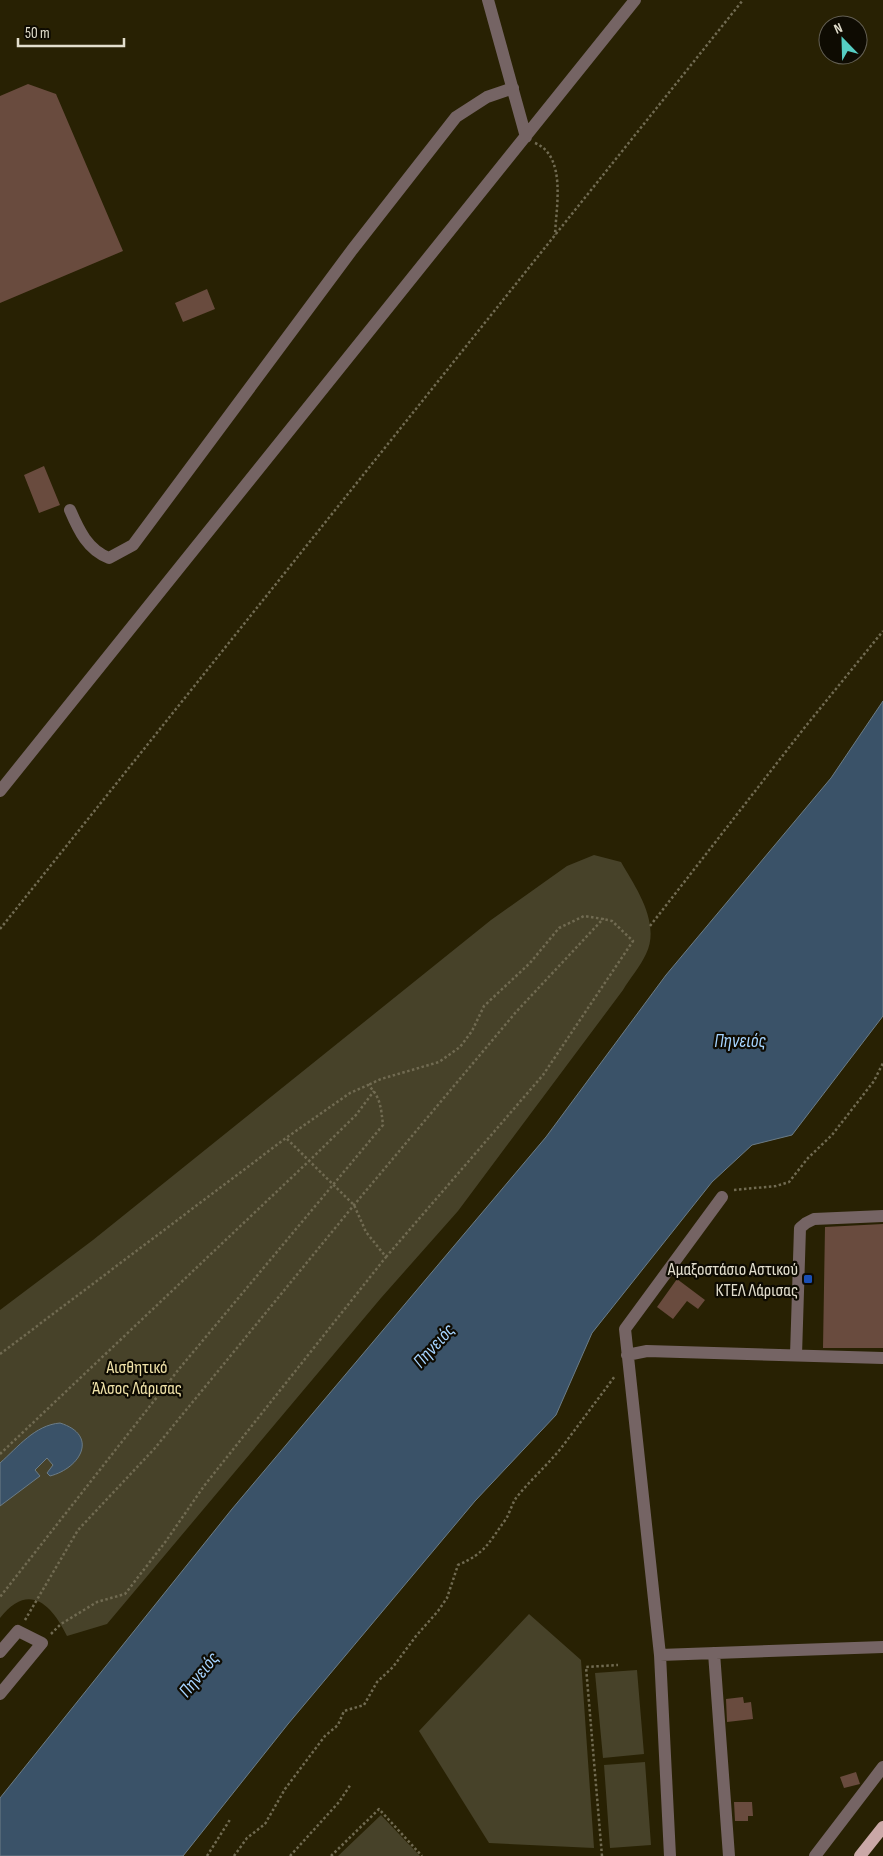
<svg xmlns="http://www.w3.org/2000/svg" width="883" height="1856" font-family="'Sofia Sans Condensed',sans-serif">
<rect width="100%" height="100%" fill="#282103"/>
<!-- green -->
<path fill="#474229" d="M594 855 621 862C636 888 661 923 646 954 640 967 630 978 623 990L458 1211 381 1298 107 1624 67 1636C51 1603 28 1582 0 1618V1310L93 1240 491 920 567 866Z
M529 1614 581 1660 594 1848 489 1843 419 1731Z
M637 1670 644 1754 603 1758 595 1673Z
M645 1762 651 1845 610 1848 604 1765Z
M381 1815 420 1856H338Z"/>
<!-- water -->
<path fill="#3a5268" stroke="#6c7c86" d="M883 701V1016L792 1135 752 1145 712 1182 592 1333 556 1415 475 1501 288 1724 183 1856H0V1798L232 1509 546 1137 666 975 831 778Z
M60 1423C99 1435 81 1468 50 1476L47 1473 53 1465 47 1458 35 1470 40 1476 0 1506V1463C18 1447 35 1425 60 1423Z"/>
<!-- building -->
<path fill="#694b3e" d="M28 84 56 94 123 251 0 303V96Z
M207 289 215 309 183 322 175 303Z
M44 466 60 505 39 513 24 475Z
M883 1224V1348H823L825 1227Z
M677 1279 705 1300 698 1309 687 1301 673 1319 657 1307Z
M743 1697 744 1703 751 1702 753 1719 727 1722 726 1699Z
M856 1772 860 1784 844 1788 840 1777Z
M734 1802H752L753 1816H748V1821H735Z"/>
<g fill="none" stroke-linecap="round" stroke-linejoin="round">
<!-- path -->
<path stroke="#716b52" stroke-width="2.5" stroke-dasharray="2.5 2.5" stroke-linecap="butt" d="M535 143C567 156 556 208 555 235
M650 926 805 727 883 631
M0 929 743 0
M734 1190 776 1186 789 1182 808 1158 832 1135 874 1081 883 1063
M386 1257 543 1075 633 941 612 921 603 919
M0 1354 286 1138 350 1093 368 1085C381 1097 381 1109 383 1125L179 1369 0 1597
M0 1454 309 1161 356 1115 374 1091
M25 1620 78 1530 155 1448 354 1205 516 1012 603 919 584 916 559 928 530 963 484 1006 472 1031 460 1047 439 1062 381 1079 368 1085
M51 1634 61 1624 97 1602 125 1594 166 1541 204 1486 386 1257 366 1232 354 1205 286 1138
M207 1856 231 1818
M234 1856 247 1838 265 1824 285 1789 325 1736 338 1725 344 1711 364 1705 377 1682 393 1667 416 1636 438 1611 447 1598 458 1565C486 1553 489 1542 506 1519 510 1512 512 1504 516 1498 531 1479 550 1463 565 1443 582 1420 598 1399 615 1376
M290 1856 339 1802 351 1784
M331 1856 379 1809 422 1856
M602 1856 586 1667 618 1665"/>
<!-- minor -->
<path stroke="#756464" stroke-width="12" d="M488 0 526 137
M70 510C79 531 88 550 109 558L133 545 352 250 456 117 487 97 513 88
M0 791 635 0
M627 1355 647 1351 883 1358
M796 1355 800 1228 806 1223 814 1219 883 1216
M0 1652 18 1631 42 1643 0 1694
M714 1653 729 1856
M660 1655 883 1647
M670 1856 660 1655 625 1329 722 1197
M815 1856 883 1767"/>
<!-- major -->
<path stroke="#caa8a7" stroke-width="12" d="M860 1856 883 1827"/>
</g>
<!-- markers -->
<rect fill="#1a4fb4" stroke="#0e0b02" stroke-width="2" x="803" y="1274" width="10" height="10" rx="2.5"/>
<g text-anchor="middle" stroke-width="4.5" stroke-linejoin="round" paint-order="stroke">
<!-- poi labels -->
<g font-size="18" fill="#e2decd" stroke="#0e0b02" text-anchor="end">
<text x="798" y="1275">Αμαξοστάσιο Αστικού<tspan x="798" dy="21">ΚΤΕΛ Λάρισας</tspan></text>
</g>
<!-- park labels -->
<g font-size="18" fill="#f0e2a8" stroke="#0e0b02">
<text x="137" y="1373">Αισθητικό<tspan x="137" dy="21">Άλσος Λάρισας</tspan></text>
</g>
<!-- water labels -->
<g font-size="19" font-style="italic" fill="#a6d4ff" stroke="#0e0b02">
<text x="740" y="1047">Πηνειός</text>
<text transform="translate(433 1345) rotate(-48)" y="7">Πηνειός</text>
<text transform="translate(198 1674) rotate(-51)" y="7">Πηνειός</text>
</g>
</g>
<!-- north arrow -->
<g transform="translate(843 40) rotate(337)"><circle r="24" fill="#0e0b02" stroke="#635f53"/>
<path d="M0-4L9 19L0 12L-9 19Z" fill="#56cec3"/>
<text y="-8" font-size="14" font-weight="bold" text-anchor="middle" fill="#e2decd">N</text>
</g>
<!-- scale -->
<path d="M18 38v8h106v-8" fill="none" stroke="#e2decd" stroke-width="2.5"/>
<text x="25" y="38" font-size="15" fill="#e2decd" stroke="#0e0b02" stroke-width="4" paint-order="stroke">50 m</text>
</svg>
